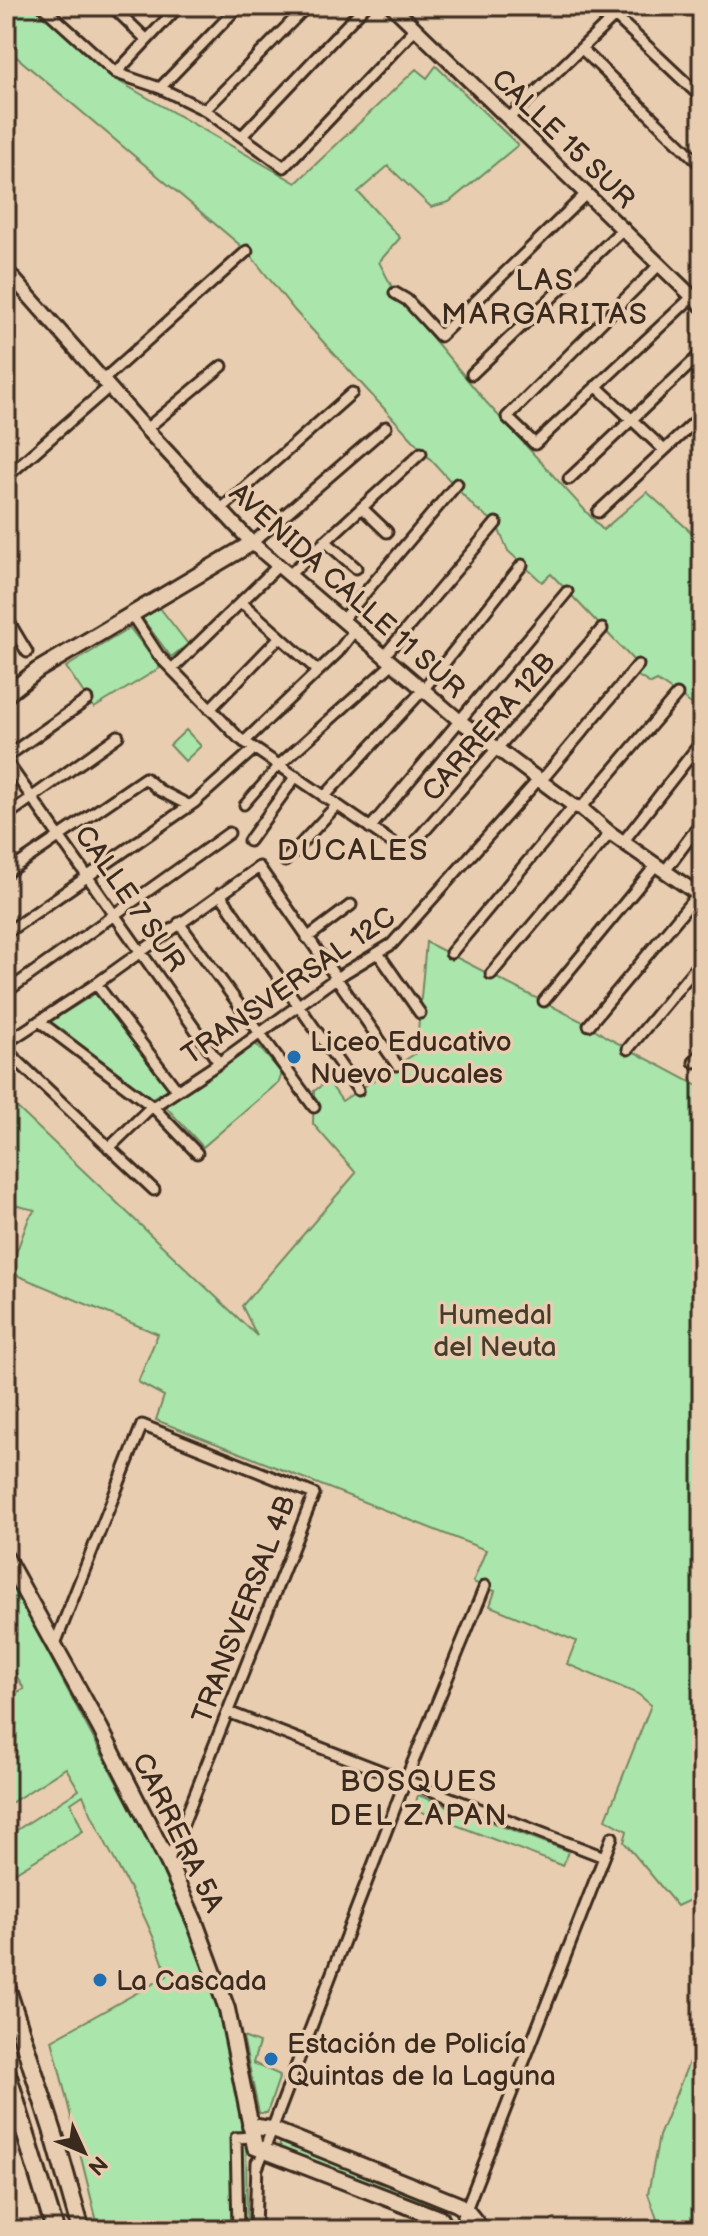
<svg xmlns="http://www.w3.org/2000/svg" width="708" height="2236" font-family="'Balsamiq Sans',sans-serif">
<rect width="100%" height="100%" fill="#e9cdb0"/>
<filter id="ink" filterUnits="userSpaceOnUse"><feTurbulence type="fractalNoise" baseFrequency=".0125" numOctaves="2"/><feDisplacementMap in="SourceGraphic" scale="16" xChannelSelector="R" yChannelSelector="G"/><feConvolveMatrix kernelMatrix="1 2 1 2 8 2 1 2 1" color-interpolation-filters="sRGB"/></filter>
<g filter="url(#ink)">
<!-- green -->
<path fill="#aae5ab" stroke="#728864" stroke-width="2" d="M6 6H34L115 79 296 183 416 69 427 78 436 66 518 145 449 202 431 207 388 166 358 192 400 238 379 262 395 293 486 402 603 530 647 492 702 542V711L657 681 651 684 638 676V665L551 574 542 582 508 551 496 523 475 508 295 311 247 251 6 48Z
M160 608 188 644 171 657 142 618Z
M130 628 160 668 94 708 66 667Z
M186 730 201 746 185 761 170 745Z
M426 942 589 1025 606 1037 702 1088V1916L694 1898 677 1906 624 1842 627 1831 606 1819 651 1705 638 1694 567 1664 576 1641 490 1606 495 1591 473 1582 486 1550 156 1420 164 1396 138 1382 158 1334 9 1272 29 1218 35 1210 6 1203V1097L257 1336 242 1306 356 1173 313 1124 314 1091 328 1081 342 1101 416 1053Z
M96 993 168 1089 150 1099 50 1022Z
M256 1044 282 1073 279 1082 203 1147 165 1106Z
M6 1574 158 1860 211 1982 246 2128 247 2230H99L52 2040 167 1976C149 1911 108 1857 83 1795L71 1803 83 1831 6 1878V1837L79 1790 66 1768 6 1806V1697L24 1689 6 1657Z
M418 1795 568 1851 563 1866 414 1809Z
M702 2030V2230H661L648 2194 659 2136Z
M243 2037 259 2043 253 2063 280 2075 267 2113H259Z
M281 2141 451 2209 447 2216 278 2149Z"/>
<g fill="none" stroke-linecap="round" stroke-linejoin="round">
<defs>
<path id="pedestrian" d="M244 805 278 766"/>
<path id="minor" d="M42 6 116 73 160 88 205 110 284 167 415 29
M112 6 147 40
M615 16 702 98
M582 49 702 166
M116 73 179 6
M160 88 239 6
M205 110 307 6
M509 118 625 6
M242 136 365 6
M660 264 507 417 535 444 693 296
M395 293 407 300 440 336 587 193
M472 374 624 228
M103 380 247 251
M596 386 664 450
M146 429 222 366
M6 477 109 387
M569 479 702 353
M362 508 387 532
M220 510 352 393
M598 512 702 415
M325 541 356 568
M252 543 386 427
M290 574 421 453
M241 602 317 670
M132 615 159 656 239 738 406 852 602 629
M6 617 27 652
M342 620 457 484
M384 656 496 523
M172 669 279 565
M210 709 280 637
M244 742 338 652 354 631
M6 757 87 700
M6 761 219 1063
M278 766 392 664
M324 797 423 690 522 565
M581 808 677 695
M6 816 118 736
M370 828 567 592
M249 841 296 776
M623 842 702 741
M285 861 337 805
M665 871 702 821
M6 873 145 778 159 790 188 805
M220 894 358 1090
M179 923 314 1107
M6 933 195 802 253 750
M307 938 351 905
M378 953 420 1013
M451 953 574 806
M491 974 610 833
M96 984 177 1090
M6 992 229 833
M544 1001 656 865
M39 1021 153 1107 197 1153
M589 1025 698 894
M6 1043 96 984 259 867 397 1065
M628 1049 702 960
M6 1050 154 1190
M694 1062 702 1052
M109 1148 148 1110 219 1063 336 978 392 944 538 780 546 775 638 665
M55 1644 142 1425 314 1494 168 1862
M228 1712 604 1857
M258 2166 406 1779 485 1586
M238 2230 236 2138 252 2137
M255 2230 257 2162
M458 2230 612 1837"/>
<path id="tertiary" d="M392 6 702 306
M6 270 146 429 252 543 460 721 574 806 581 808 610 833 702 897"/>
<path id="secondary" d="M6 695 38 670 252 543
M6 1558 100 1728 168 1862 195 1922 227 2009 255 2147 441 2219 447 2230
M250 2126 271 2129 457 2204 465 2209 482 2230"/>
<path id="trunk" d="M6 1986 54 2135 81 2230
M6 2070 55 2230"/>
</defs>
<!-- pedestrian casing -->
<use href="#pedestrian" stroke="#3b2a1e" stroke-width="13"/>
<!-- minor casing -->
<use href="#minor" stroke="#3b2a1e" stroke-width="15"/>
<!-- tertiary casing -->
<use href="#tertiary" stroke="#3b2a1e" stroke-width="18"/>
<!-- secondary casing -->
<use href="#secondary" stroke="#3b2a1e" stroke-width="20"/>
<!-- trunk casing -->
<use href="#trunk" stroke="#3b2a1e" stroke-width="22"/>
<!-- pedestrian -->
<use href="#pedestrian" stroke="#e9cdb0" stroke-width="7"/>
<!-- minor -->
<use href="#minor" stroke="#e9cdb0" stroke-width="9"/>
<!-- tertiary -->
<use href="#tertiary" stroke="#e9cdb0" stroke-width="12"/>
<!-- secondary -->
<use href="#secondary" stroke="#e9cdb0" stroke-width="14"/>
<!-- trunk -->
<use href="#trunk" stroke="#e9cdb0" stroke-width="16"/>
</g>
</g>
<!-- markers -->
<g fill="#1f6fb2" stroke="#e9cdb0" stroke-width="3">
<circle cx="294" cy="1057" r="8"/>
<circle cx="100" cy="1980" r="8"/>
<circle cx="271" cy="2059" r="8"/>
</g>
<g text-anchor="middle" stroke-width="7" stroke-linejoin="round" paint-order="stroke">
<!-- street labels -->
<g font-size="28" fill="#3b2a1e" stroke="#e9cdb0">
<text transform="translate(564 138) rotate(44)" y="10">CALLE 15 SUR</text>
<text transform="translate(348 590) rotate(42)" y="10">AVENIDA CALLE 11 SUR</text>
<text transform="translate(488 726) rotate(-49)" y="10">CARRERA 12B</text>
<text transform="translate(131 898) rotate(55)" y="10">CALLE 7 SUR</text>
<text transform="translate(288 985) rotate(-35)" y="10">TRANSVERSAL 12C</text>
<text transform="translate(243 1609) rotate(-69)" y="10">TRANSVERSAL 4B</text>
<text transform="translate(179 1832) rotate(64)" y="10">CARRERA 5A</text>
</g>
<!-- poi labels -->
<g font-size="28" fill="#3b2a1e" stroke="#e9cdb0" text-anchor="start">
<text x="310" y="1051">Liceo Educativo<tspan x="310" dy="32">Nuevo Ducales</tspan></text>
<text x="116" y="1990">La Cascada</text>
<text x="287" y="2053">Estación de Policía<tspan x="287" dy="32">Quintas de la Laguna</tspan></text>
</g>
<!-- park labels -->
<g font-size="28" fill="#463d2c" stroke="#e9cdb0">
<text x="495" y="1324">Humedal<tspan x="495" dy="32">del Neuta</tspan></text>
</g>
<!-- neighbourhood labels -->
<g font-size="30" letter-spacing="2" fill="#3b2a1e" stroke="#e9cdb0">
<text x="545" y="290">LAS<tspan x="545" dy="34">MARGARITAS</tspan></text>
<text x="353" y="860">DUCALES</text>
<text x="419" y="1791">BOSQUES<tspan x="419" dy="34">DEL ZAPAN</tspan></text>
</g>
</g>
<!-- margin -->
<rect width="708" height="2236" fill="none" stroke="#e9cdb0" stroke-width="32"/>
<rect x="16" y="16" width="676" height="2204" fill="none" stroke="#3b2a1e" stroke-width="3" filter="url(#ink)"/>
<!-- north arrow -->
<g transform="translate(84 2152) rotate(134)" stroke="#e9cdb0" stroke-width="6" paint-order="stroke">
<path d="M0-6L14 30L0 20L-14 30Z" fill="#3b2a1e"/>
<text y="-12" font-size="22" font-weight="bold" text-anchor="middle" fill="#3b2a1e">N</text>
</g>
</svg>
